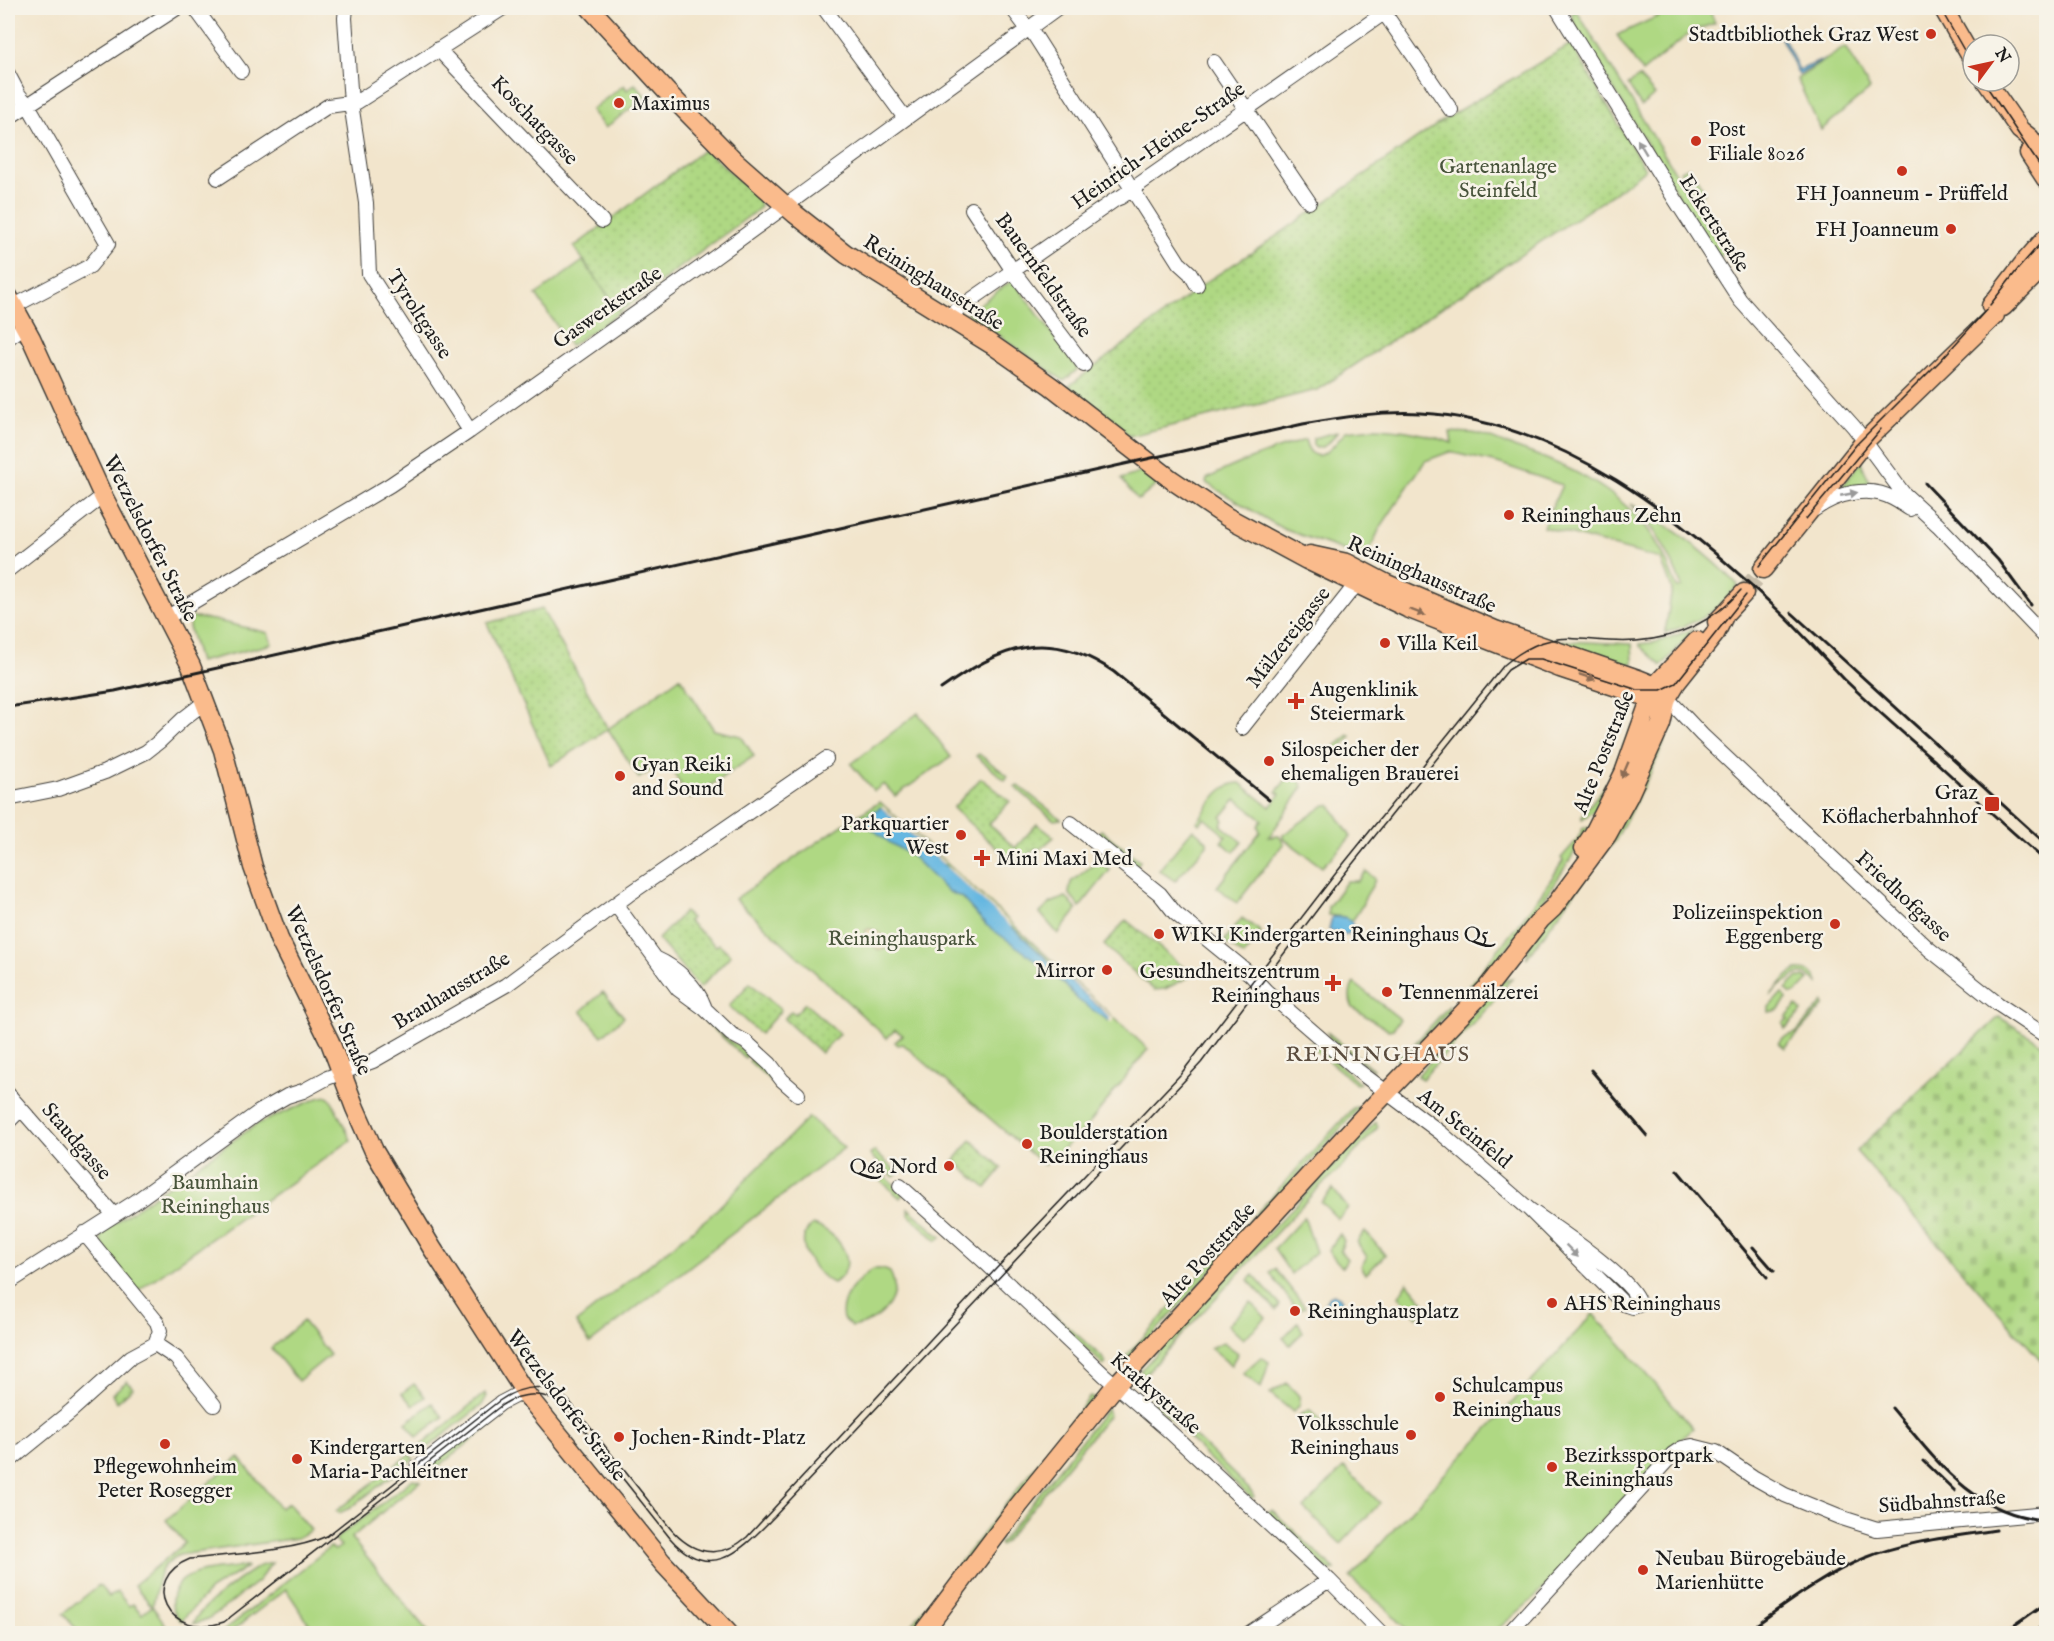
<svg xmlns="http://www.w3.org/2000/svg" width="2054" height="1641" font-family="'IM FELL English',serif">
<defs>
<pattern id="sand-dots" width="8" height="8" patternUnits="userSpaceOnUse" patternTransform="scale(1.5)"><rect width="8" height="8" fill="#eeda9e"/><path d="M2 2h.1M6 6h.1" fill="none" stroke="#ccba88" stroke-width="1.8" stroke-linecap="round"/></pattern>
<pattern id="cemetery-stones" width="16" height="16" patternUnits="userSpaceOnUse" patternTransform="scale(1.5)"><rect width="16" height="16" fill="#afd883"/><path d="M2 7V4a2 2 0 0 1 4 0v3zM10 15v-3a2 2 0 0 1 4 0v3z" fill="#96b971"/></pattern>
<pattern id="garden-dots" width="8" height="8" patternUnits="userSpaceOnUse" patternTransform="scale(1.5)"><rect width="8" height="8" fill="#afd883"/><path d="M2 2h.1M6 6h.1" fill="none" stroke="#96b971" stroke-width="1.8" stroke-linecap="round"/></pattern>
</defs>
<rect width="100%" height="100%" fill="#f7f3e8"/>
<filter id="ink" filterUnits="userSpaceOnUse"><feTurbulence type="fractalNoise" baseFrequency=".0167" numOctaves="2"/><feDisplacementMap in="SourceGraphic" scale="12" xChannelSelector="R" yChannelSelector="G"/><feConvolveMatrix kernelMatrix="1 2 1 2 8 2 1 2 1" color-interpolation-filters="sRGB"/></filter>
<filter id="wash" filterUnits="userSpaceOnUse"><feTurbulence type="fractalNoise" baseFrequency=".008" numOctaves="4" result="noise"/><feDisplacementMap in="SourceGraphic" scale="24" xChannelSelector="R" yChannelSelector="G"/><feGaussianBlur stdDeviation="1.35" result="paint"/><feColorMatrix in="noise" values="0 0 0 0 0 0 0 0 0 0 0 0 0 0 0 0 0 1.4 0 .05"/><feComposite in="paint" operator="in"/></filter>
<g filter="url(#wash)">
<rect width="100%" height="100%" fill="#f2e5cc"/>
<!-- green -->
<path fill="#afd883" stroke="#667a50" stroke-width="1.5" d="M1676 8H1709L1715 23 1691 32 1642 72 1617 35Z
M1573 11 1578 13 1725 254 1716 257 1575 26 1572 15Z
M1845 47 1870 89 1821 130 1797 79Z
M1639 77 1655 95 1641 106 1628 85Z
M635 84 646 97 605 128 591 110 624 85 627 90Z
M1689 167 1691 176 1695 175 1705 192 1701 195 1695 196 1680 171Z
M583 261 620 312 570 346 536 295Z
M1013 280 1078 369 1064 381 967 313Z
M1374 428C1402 429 1426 433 1452 443L1450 432C1459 433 1469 432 1478 434 1488 436 1498 441 1508 445 1556 461 1605 481 1640 520 1658 539 1668 564 1677 588L1682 587C1670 554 1656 528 1631 504 1671 526 1706 551 1738 585 1715 614 1700 621 1665 633L1672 589 1661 559 1543 527 1562 485 1498 463 1449 452 1425 461 1380 528 1366 558 1283 529 1206 483 1207 479C1238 462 1271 451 1305 440 1314 473 1335 445 1346 431Z
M1337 432C1332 440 1326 448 1316 448L1313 445V438Z
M1861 462 1870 483 1869 488 1845 490 1843 485Z
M1148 470 1157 478 1159 483 1140 499H1137L1121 479Z
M191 617 214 620 268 633 272 644 199 662 189 627Z
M1694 629 1662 666 1640 646V644L1657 642Z
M1563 641 1632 644 1633 663 1623 666 1557 643Z
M680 677 714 730 741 736 754 756 690 799 666 761 639 778 608 729Z
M918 713 951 757 895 796 884 784 874 791 851 764Z
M1633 725 1625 756 1596 810 1582 819V815L1607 783Z
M1665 734 1664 743 1653 768 1615 841 1600 858 1526 959 1529 946Z
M1349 735 1351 736 1329 762 1324 755Z
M979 754 1008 776 1005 780 976 756Z
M1294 770 1303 787 1269 837 1279 836 1284 843 1237 903 1217 887 1260 832 1258 826 1262 820 1236 799 1221 817 1224 820 1221 825 1242 842 1234 852 1221 842 1226 836 1204 818 1200 824 1197 822C1209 807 1219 783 1240 783L1270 807 1280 794 1276 792Z
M1019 786 1061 819 1054 820 1015 787Z
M880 802 1148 1049 1083 1131 1044 1165 903 1044 898 1045 895 1042 903 1035 895 1030 887 1038 735 899 847 822Z
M1325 805H1330L1333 809 1351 837 1322 867 1283 838V835Z
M1586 827H1589C1554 891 1507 952 1457 1004L1458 998C1495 954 1532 910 1563 861L1561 858 1577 840 1583 828Z
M1193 829 1207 841V845L1175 881 1159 870Z
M1101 830 1140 861 1136 867 1095 837Z
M1098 861 1110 870 1080 907 1069 893 1071 882Z
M1366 871 1375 879C1373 887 1368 891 1365 898 1362 907 1358 913 1352 921L1344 917 1328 915V907L1347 881H1358Z
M1066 897 1077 910 1058 934 1040 913 1051 903Z
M1242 918 1261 932 1244 956 1224 941Z
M1797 970C1806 969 1816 973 1818 983L1805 974H1797L1780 986 1770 996 1787 976Z
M1798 977H1804L1809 980 1796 993 1791 994 1786 989Z
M1512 978 1491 1004 1424 1077 1422 1079 1417 1076 1503 981Z
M1354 983 1400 1019 1393 1029 1388 1030 1353 1008C1349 1001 1349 990 1354 983Z
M603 992 624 1017 602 1036 581 1011Z
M1782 993 1787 999 1778 1010 1769 1012V1007Z
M1823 1002 1824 1005 1785 1048 1779 1043 1784 1037 1796 1033Z
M1449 1006V1012L1400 1061 1398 1060 1397 1057 1401 1053 1404 1055Z
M1796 1006 1802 1011 1785 1029 1783 1022 1788 1020 1786 1018Z
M709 1018 720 1033 749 1054 745 1058 705 1021Z
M1327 1032 1373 1069 1372 1070 1330 1039Z
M1307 1043H1315L1321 1048 1360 1083 1356 1084Z
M753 1057 782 1085 781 1090 749 1061Z
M327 1096 332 1101 351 1140 133 1294 101 1242V1234L105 1230 257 1124 318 1098Z
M1357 1107 1359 1108 1129 1361 1126 1356 1353 1108Z
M809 1117 844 1148 590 1343 576 1323 710 1216Z
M1376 1122 1378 1127 1337 1172 1319 1187 1146 1373 1143 1374 1140 1371 1278 1223Z
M874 1151 898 1173 894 1177 870 1155Z
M880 1172 904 1193 900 1198 876 1176Z
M1333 1189 1348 1208 1338 1219 1321 1202Z
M908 1208 941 1237 937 1241 909 1215Z
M1304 1217 1316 1252 1291 1274 1274 1249Z
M813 1225C838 1231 863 1266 833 1283 814 1275 790 1239 813 1225Z
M1365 1231 1385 1255 1366 1274 1361 1266 1367 1257 1357 1242Z
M1340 1234 1344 1241 1340 1251 1347 1259 1342 1267 1328 1251Z
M873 1269H883L890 1272C904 1299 878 1324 852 1327L843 1319C838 1299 858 1279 873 1269Z
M1275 1269 1305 1307 1297 1310 1270 1273Z
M1253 1275 1280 1305 1276 1310 1248 1280Z
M1407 1282 1428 1307 1417 1317 1399 1296Z
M1251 1302 1266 1318 1243 1339 1228 1325Z
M1053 1313 1104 1359 1106 1363 1104 1365 1057 1322Z
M1593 1314 1621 1344 1693 1428 1673 1447 1602 1521 1539 1594 1493 1633H1410L1388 1610 1350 1578 1431 1488 1492 1425Z
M303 1321 330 1355 298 1381 271 1348Z
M1298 1322 1303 1332 1290 1345 1283 1338Z
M1223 1342 1238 1353 1231 1365 1210 1348Z
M1261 1357 1269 1362 1261 1388 1243 1373Z
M1287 1383 1299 1396 1300 1405 1293 1412 1270 1393Z
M414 1384 425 1397 413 1406 402 1393Z
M1148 1391 1252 1492 1254 1497 1251 1498 1205 1455 1150 1397Z
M485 1393 487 1396 482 1405 417 1456 414 1451Z
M1090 1397 1095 1399 911 1633 904 1634Z
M432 1403 443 1417 417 1437 406 1423Z
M1107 1408 1109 1415 1001 1546 999 1544Z
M502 1410 504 1415 430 1473 427 1469 429 1465Z
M1309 1410 1325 1425 1321 1433 1298 1416Z
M410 1454 414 1459 350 1508 339 1513 336 1511Z
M239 1457 280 1508 288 1503 311 1530 297 1538 179 1555C151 1571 162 1581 152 1606L166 1625 157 1632 158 1633H148L145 1630 140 1633H80L63 1614 99 1585 109 1597 117 1592 129 1606 133 1604 142 1614 152 1606 134 1585 185 1543 166 1520Z
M1344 1467 1380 1503 1341 1544 1304 1508Z
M413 1479 420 1481 351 1538 429 1633H315L286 1589 229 1633H221L330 1547 335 1550 341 1546 335 1540 337 1538Z
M1272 1510 1335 1570 1329 1571 1266 1512Z
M272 1563 258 1581 229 1604 208 1619 193 1624C196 1610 245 1574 258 1567 262 1564 268 1564 272 1563Z
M246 1566 247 1567 210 1590 181 1621C175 1615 171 1609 172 1600 175 1567 220 1570 246 1566Z"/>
<!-- sand -->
<path fill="url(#sand-dots)" stroke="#857b5d" stroke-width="1.5" d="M868 929C878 929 888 937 885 948L879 950 866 938 865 931Z"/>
<!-- cemetery -->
<path fill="url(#cemetery-stones)" stroke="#667a50" stroke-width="1.5" d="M1999 1017 2046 1046V1366L1856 1151Z"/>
<!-- garden -->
<path fill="url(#garden-dots)" stroke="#667a50" stroke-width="1.5" d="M1571 44 1645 169 1616 192 1317 390 1130 436 1069 386 1209 280 1259 248 1451 115Z
M705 149 759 199 760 208 620 312 574 247Z
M542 609 608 729 551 766 487 623Z
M981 778 1010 801 989 824 1015 848 1037 824 1054 837 1039 850 1036 848 1015 865 953 808Z
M684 912 691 918 688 921 716 946 719 944 731 955 700 988 658 939Z
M1126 920 1193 975 1165 989 1154 990 1104 945Z
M750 983 781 1010 760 1034 729 1006Z
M805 1003 839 1034 821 1053 784 1019 791 1011 795 1014Z
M971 1140 1002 1168 986 1188 954 1161Z
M127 1381 133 1388 117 1402 112 1394Z"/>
<!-- water -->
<path fill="#65b7e1" stroke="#406a7e" stroke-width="1.5" d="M1781 33 1799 70 1825 59 1799 75 1779 34Z
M881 807 1111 1018 1110 1020 1109 1021 1078 1000 1066 986 1027 954 986 925 961 897 947 891 912 856 890 843 861 820Z
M1332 917H1344L1352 921 1353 932C1346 936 1335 934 1329 929Z
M1326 1303a8 8 0 1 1 16 0a8 8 0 1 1-16 0Z"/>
<!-- pier -->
<path fill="#f2e5cc" d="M883 806 945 863 943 864 935 857 881 807Z
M949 867 1012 925 1011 927 947 868Z
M1050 960 1114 1018 1112 1023 1109 1021 1110 1017 1049 961Z"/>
</g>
<g filter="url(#ink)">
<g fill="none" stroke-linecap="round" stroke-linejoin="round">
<!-- major-tunnel -->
<path stroke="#c7bda9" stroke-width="18" stroke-dasharray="18 9" stroke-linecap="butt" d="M1744 593 1763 569"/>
<defs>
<path id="minor" d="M195 8 241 71
M346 8 345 18 351 103 366 203 369 274 470 431
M824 8 905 118
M1012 8 1024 24 1033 33 1179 263 1190 273 1197 285
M1381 8 1451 110
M1557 8 1673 196 1740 300 1854 427 1903 493 1938 525 2046 638
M438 49 602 221
M1214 62 1309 202
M8 74 19 95 28 105 108 244 90 266 14 306
M8 118 177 8
M218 178 328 106 357 102 503 8
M972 209 1013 271 1084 365
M948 316 1116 199 1121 197 1391 8
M8 338 25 326
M1815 509C1837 493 1869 485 1894 499 1900 502 1905 506 1910 509
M8 570 103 496
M166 618 390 485 470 431 707 263 1057 8
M1667 698 1702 735 1929 949 1998 1004 2046 1036
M1242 728 1349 593 1363 579
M8 799 58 789 105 772 146 752 160 741 183 719 205 702
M1071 823 1160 894 1175 913 1250 974 1266 991 1357 1070 1441 1133 1530 1210 1624 1304 1633 1307 1639 1305C1639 1282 1551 1225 1530 1210
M616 905 678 989 704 1008 731 1034 746 1042 770 1064 782 1080 798 1094
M657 959C675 967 697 986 704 1006
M8 1094 114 1215
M8 1122 21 1109
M900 1186 986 1263 1104 1375 1169 1431 1329 1580 1382 1634
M84 1233 157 1322 160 1331 155 1344
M8 1283 135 1202 259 1112 287 1096 303 1091 327 1078 373 1061 506 985 628 895 826 759
M155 1344 176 1358 214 1405
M8 1462 71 1411 131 1357 155 1344
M417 1468 501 1403 524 1391
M1248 1634 1329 1580
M1508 1634 1673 1454 1682 1448 1692 1446 1716 1452 1753 1477 1785 1495 1839 1517 1877 1529 2046 1513"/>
<path id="major" d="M590 8 668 93 735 161 795 214 846 254 991 344 1051 386 1172 480 1227 517 1307 560 1407 608 1560 668 1650 698H1667
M1943 8 1973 60
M1986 81 2020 130 2030 138 2046 162
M2029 153 2046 179
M8 296 31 338 103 496 191 666 223 750 253 867 279 939 330 1042 355 1108 374 1151 432 1248 526 1394 662 1562 729 1634
M1991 306 2024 263 2046 238
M2003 307 2046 264
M1310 555 1347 563 1387 584 1495 630 1638 679C1651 684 1659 687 1667 698
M1763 569 1865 441 1995 315
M1717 622 1744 593
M1584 848 1594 833 1624 773 1655 686 1697 641
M922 1634 1019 1505 1116 1385 1364 1116 1487 988 1541 919 1553 908 1607 835 1628 797 1661 724 1667 698 1676 683 1715 634 1724 616"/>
</defs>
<!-- minor casing -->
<use href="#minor" stroke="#3c3a36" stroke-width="16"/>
<!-- major casing -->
<use href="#major" stroke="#3c3a36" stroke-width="21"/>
<!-- minor -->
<use href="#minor" stroke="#fff" stroke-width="14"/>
<!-- major -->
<use href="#major" stroke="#fabb8c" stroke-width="18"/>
<!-- tram -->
<path stroke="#1c1c1c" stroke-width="1.5" d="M1940 8 1973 66
M1983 81 2046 175
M1990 305 2018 269 2046 237
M1806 519 1881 429
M1759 566 1856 445 1940 361 1988 308
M1741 590C1713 622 1679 638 1636 641 1580 645 1555 622 1504 665L1336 873 1180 1075 994 1271 747 1537C719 1561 692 1554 670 1528L570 1402C548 1381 522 1385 499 1401L327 1536C292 1552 229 1554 190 1559 139 1579 166 1641 224 1622L502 1405C524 1391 545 1391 566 1407L670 1538C711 1585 742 1549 774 1517L1201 1063 1342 877 1508 670 1526 659H1541L1638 690H1661L1676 683 1746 595"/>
<!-- rail -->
<path stroke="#1c1c1c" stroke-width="3" d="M1925 483 1998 560 2031 605
M1792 613 2046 844
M941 689C1001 647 1047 626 1114 672L1269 800
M8 707 115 691 1303 424C1342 417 1380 411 1420 413 1561 420 1683 519 1781 613 1803 634 1823 657 1844 679 1873 707 1904 734 1935 761 1972 795 2008 829 2046 861
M1591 1070 1647 1136
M1677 1170 1767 1277
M1753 1247 1774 1271
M1892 1408C1935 1459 1973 1515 2046 1520
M1924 1461 1955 1491
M1743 1634C1782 1607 1821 1576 1865 1558 1906 1541 1953 1537 1996 1530
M2002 1634 2046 1603
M2032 1634 2046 1623"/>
</g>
<!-- one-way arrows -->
<defs><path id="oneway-solid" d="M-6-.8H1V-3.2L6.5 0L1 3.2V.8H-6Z" transform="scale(1.5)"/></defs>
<g fill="#999">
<use href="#oneway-solid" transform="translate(1642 147) rotate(-121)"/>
<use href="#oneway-solid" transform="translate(1849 494) rotate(-11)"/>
<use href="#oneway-solid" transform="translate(1572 1251) rotate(45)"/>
</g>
<g fill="#8b6c54">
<use href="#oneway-solid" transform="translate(1417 612) rotate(21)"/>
<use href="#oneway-solid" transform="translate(1587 677) rotate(19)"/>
<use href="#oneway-solid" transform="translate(1625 770) rotate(113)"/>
</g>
</g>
<!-- markers -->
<g fill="#c8321e" stroke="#f7f3e8" stroke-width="2">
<circle cx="1931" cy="34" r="6"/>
<circle cx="619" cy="103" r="6"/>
<circle cx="1696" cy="141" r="6"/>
<circle cx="1902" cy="171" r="6"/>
<circle cx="1951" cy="229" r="6"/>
<circle cx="1509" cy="515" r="6"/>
<circle cx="1385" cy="643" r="6"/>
<path d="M1293 692h6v6h6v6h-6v6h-6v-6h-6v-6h6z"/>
<circle cx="1269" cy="761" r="6"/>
<circle cx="620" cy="776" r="6"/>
<rect x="1984" y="796" width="16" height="16" rx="3"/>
<circle cx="961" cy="835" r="6"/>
<path d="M979 849h6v6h6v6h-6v6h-6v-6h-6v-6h6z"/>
<circle cx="1835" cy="924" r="6"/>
<circle cx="1159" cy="934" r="6"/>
<circle cx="1107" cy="970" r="6"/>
<path d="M1330 974h6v6h6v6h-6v6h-6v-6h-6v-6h6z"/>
<circle cx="1387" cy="992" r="6"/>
<circle cx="1027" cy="1144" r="6"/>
<circle cx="949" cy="1166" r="6"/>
<circle cx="1552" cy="1303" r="6"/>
<circle cx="1295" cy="1311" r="6"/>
<circle cx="1440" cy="1397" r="6"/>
<circle cx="1411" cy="1435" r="6"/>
<circle cx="619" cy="1437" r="6"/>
<circle cx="165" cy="1444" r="6"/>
<circle cx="297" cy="1459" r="6"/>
<circle cx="1552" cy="1467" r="6"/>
<circle cx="1643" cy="1570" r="6"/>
</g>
<g text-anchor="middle" stroke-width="5" stroke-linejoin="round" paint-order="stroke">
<!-- poi labels -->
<g font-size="21" fill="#1c1c1c" stroke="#f7f3e8" text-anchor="start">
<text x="1919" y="41" text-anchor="end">Stadtbibliothek Graz West</text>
<text x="631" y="110">Maximus</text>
<text x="1708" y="136">Post<tspan x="1708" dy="24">Filiale 8026</tspan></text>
<text x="1902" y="200" text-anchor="middle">FH Joanneum - Prüffeld</text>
<text x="1939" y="236" text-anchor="end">FH Joanneum</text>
<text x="1521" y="522">Reininghaus Zehn</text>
<text x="1397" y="650">Villa Keil</text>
<text x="1310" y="696">Augenklinik<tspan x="1310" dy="24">Steiermark</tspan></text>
<text x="1281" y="756">Silospeicher der<tspan x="1281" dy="24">ehemaligen Brauerei</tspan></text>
<text x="632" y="771">Gyan Reiki<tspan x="632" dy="24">and Sound</tspan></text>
<text x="1978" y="799" text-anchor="end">Graz<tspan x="1978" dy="24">Köflacherbahnhof</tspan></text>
<text x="949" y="830" text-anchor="end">Parkquartier<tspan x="949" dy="24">West</tspan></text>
<text x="996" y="865">Mini Maxi Med</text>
<text x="1823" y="919" text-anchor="end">Polizeiinspektion<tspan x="1823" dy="24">Eggenberg</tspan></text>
<text x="1171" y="941">WIKI Kindergarten Reininghaus Q5</text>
<text x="1095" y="977" text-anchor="end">Mirror</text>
<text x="1320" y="978" text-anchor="end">Gesundheitszentrum<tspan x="1320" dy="24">Reininghaus</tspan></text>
<text x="1399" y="999">Tennenmälzerei</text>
<text x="1039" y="1139">Boulderstation<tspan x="1039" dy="24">Reininghaus</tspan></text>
<text x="937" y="1173" text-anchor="end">Q6a Nord</text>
<text x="1564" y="1310">AHS Reininghaus</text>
<text x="1307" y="1318">Reininghausplatz</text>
<text x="1452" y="1392">Schulcampus<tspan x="1452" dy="24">Reininghaus</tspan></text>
<text x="1399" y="1430" text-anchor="end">Volksschule<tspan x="1399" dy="24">Reininghaus</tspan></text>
<text x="631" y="1444">Jochen-Rindt-Platz</text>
<text x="309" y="1454">Kindergarten<tspan x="309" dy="24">Maria-Pachleitner</tspan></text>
<text x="1564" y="1462">Bezirkssportpark<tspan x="1564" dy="24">Reininghaus</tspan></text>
<text x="165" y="1473" text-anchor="middle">Pflegewohnheim<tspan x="165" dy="24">Peter Rosegger</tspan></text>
<text x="1655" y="1565">Neubau Bürogebäude<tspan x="1655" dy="24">Marienhütte</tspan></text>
</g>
<!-- street labels -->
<g font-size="21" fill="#1c1c1c" stroke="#f7f3e8">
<text transform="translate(535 120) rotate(46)" y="7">Koschatgasse</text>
<text transform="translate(1158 145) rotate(-35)" y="7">Heinrich-Heine-Straße</text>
<text transform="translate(1715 223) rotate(57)" y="7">Eckertstraße</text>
<text transform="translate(1044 275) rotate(54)" y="7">Bauernfeldstraße</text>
<text transform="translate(934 282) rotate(32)" y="7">Reininghausstraße</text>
<text transform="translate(607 307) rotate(-35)" y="7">Gaswerkstraße</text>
<text transform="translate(420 314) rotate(57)" y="7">Tyroltgasse</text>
<text transform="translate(151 538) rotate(63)" y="7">Wetzelsdorfer Straße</text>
<text transform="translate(1422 574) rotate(24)" y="7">Reininghausstraße</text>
<text transform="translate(1288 637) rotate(-52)" y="7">Mälzereigasse</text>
<text transform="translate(1603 752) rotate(-68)" y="7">Alte Poststraße</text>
<text transform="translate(1904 896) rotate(43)" y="7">Friedhofgasse</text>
<text transform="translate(329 990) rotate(66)" y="7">Wetzelsdorfer Straße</text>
<text transform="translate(451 990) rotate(-31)" y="7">Brauhausstraße</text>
<text transform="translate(1465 1128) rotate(39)" y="7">Am Steinfeld</text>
<text transform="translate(77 1141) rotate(49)" y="7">Staudgasse</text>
<text transform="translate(1207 1254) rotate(-48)" y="7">Alte Poststraße</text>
<text transform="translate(1156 1393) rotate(41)" y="7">Kratkystraße</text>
<text transform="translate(567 1405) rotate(53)" y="7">Wetzelsdorfer Straße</text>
<text transform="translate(1942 1501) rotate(-4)" y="7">Südbahnstraße</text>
</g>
<!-- park labels -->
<g font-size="21" fill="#48543b" stroke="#f7f3e8">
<text x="1498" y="173">Gartenanlage<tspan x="1498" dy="24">Steinfeld</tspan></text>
<text x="902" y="945">Reininghauspark</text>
<text x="215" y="1189">Baumhain<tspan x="215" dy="24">Reininghaus</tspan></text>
</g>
<!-- neighbourhood labels -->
<g font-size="22" letter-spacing="1.5" fill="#5a4c3e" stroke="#f7f3e8">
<text x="1378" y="1061">REININGHAUS</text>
</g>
</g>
<!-- margin -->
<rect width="2054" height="1641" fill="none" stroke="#f7f3e8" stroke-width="30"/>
<!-- north arrow -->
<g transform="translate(1991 63) rotate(57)"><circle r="28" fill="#f7f3e8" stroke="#9f9d96" stroke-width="1.5"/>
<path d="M0-4.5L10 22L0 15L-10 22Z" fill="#c8321e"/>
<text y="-9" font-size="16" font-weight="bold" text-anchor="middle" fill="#1c1c1c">N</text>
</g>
</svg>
